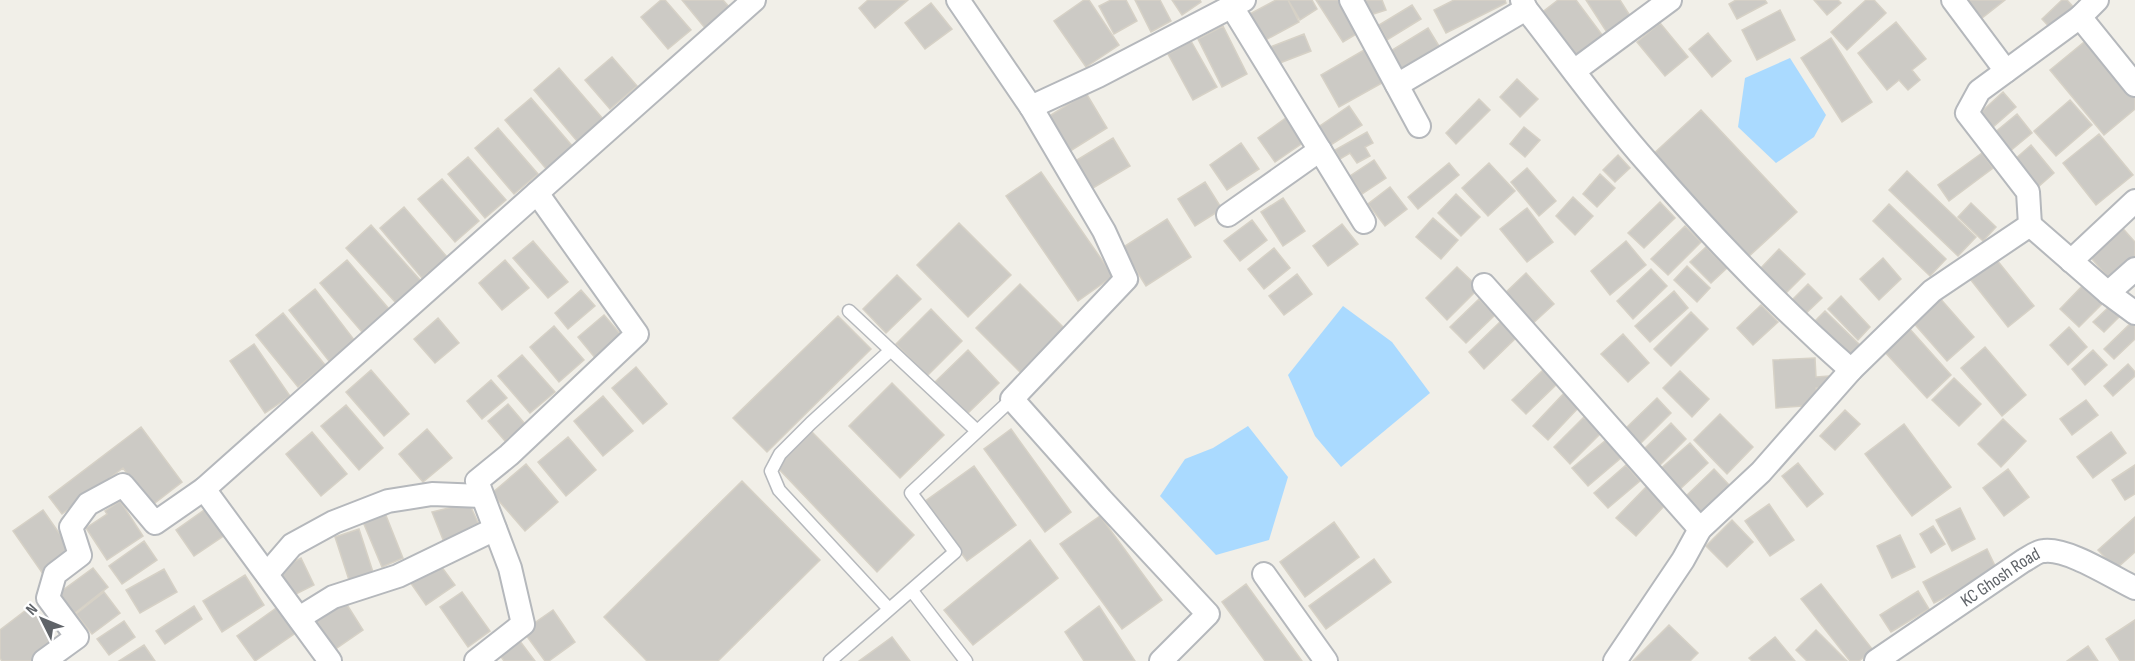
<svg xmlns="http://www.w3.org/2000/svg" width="2135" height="661" font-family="'Sofia Sans Condensed',sans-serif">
<rect width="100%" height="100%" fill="#f1efe8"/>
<!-- water -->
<path fill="#aadaff" d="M1790 58 1826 115 1814 137 1776 163 1738 127 1745 78Z
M1343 306 1392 342 1430 393 1341 467 1315 436 1288 375Z
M1248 426 1288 477 1269 540 1216 555 1160 496 1185 459 1213 448Z"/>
<!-- building -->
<path fill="#cccac5" stroke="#d6d1c6" stroke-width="1.5" d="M661 0H665L691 30 668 49 641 17Z
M682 0H723L730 8 705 28Z
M868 0H908L875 28 859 8Z
M1084 0H1089L1119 45 1086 67 1054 21Z
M1111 0H1126L1137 21 1114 34 1099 6Z
M1135 0H1160L1171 21 1151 32Z
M1172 0H1200L1201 2 1182 15Z
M1276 0H1288L1299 22 1258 44 1244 17Z
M1288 0H1312L1317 9 1300 20Z
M1316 0H1344L1363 30 1343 42Z
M1358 0H1382L1386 10 1364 17Z
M1454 0H1505L1506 3 1446 33 1434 10Z
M1558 0H1576L1606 40 1576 62 1540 14Z
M1586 0H1620L1634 22 1610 37Z
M1736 0H1765L1767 3 1737 19 1729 4Z
M1814 0H1838L1841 3 1827 15Z
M1866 0H1874L1886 13 1847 50 1831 32Z
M1960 0H2005L1977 22Z
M2062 0H2067L2077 11 2054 32 2042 19Z
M931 3 952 29 925 49 905 23Z
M1412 5 1421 19 1387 40 1379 25Z
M1780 10 1795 40 1757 60 1742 30Z
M1896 22 1926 59 1912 70 1920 80 1908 90 1899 80 1887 90 1858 53Z
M1660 23 1688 57 1665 76 1637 42Z
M1223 26 1247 74 1222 87 1198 39Z
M1428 28 1439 46 1400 70 1389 52Z
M1708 33 1731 61 1712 77 1689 49Z
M1304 34 1311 51 1272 66 1265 49Z
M1831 38 1872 102 1842 122 1801 58Z
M2089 38 2135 94V109L2104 135 2050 70Z
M1191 41 1217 87 1193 100 1168 54Z
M1364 50 1382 83 1339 107 1321 75Z
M612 57 637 86 610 109 585 80Z
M559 68 603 119 577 141 534 90Z
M1517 79 1538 99 1520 117 1500 97Z
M2003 92 2016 107 1992 128 1980 113Z
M1086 93 1107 128 1064 155 1043 120Z
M531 98 574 148 548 171 505 120Z
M1479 99 1490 110 1456 144 1446 133Z
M2070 100 2092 125 2056 156 2034 131Z
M1349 106 1362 125 1326 148 1314 130Z
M1701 110 1797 212 1746 259 1650 157Z
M2017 114 2032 133 2009 152 1994 133Z
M1287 117 1304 142 1275 162 1258 138Z
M1524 127 1540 140 1525 157 1510 144Z
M498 128 538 174 514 194 475 148Z
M1367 132 1373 143 1365 147 1370 156 1357 163 1350 153 1340 159 1335 150Z
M2099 134 2133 175 2096 205 2063 163Z
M1113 138 1130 166 1088 191 1072 163Z
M1241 143 1259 169 1227 190 1210 165Z
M2031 145 2054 173 2037 188 2014 160Z
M1982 153 1993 168 1949 201 1938 185Z
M1618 155 1630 168 1615 182 1603 170Z
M468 157 506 200 485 218 448 174Z
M1374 160 1386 178 1362 194 1350 176Z
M1449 163 1459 175 1418 209 1408 197Z
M1489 163 1515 191 1488 216 1462 188Z
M1527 168 1556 201 1539 216 1511 182Z
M1907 171 1976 237 1958 256 1889 190Z
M1041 172 1113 276 1078 301 1006 196Z
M1600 174 1615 188 1597 207 1583 194Z
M442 179 479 221 455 242 418 199Z
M1205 182 1222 209 1195 226 1178 199Z
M1390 187 1407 209 1385 226 1368 204Z
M1456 194 1480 217 1461 236 1438 213Z
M1573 197 1593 216 1575 235 1556 216Z
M1283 198 1305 231 1283 246 1261 212Z
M1660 202 1675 218 1644 248 1628 233Z
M1971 203 1996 227 1983 241 1958 217Z
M1889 204 1946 259 1930 276 1873 221Z
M404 207 447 257 422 278 380 228Z
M1527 208 1553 242 1527 262 1500 229Z
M1433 218 1458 240 1441 259 1416 237Z
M1167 219 1191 257 1146 286 1122 248Z
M1252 220 1267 240 1240 261 1224 241Z
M959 223 1011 275 968 317 917 265Z
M2118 223 2135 242V261L2112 282 2086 252Z
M1342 224 1358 244 1328 266 1313 246Z
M371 225 421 281 396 303 346 248Z
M1685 226 1701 242 1668 275 1651 259Z
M533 241 568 282 548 298 513 258Z
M1626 241 1646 265 1610 295 1591 271Z
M1706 247 1727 268 1711 283 1690 262Z
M1274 248 1290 268 1264 289 1248 269Z
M1779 249 1805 274 1784 295 1759 270Z
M1883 258 1901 279 1879 300 1860 279Z
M1996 259 2034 306 2008 327 1971 280Z
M347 260 389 309 362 332 320 283Z
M505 260 529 288 502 310 479 283Z
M1687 266 1710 288 1697 302 1674 280Z
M1457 267 1479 288 1447 320 1426 298Z
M1651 269 1667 286 1633 319 1617 301Z
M1526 273 1554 304 1530 326 1502 296Z
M1297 274 1312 294 1284 315 1269 296Z
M897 275 921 299 886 333 863 309Z
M2086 282 2105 301 2079 327 2060 309Z
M1020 284 1070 334 1026 378 976 328Z
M1808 284 1822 298 1800 319 1787 305Z
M315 289 355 341 329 361 289 310Z
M581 290 595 306 568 329 555 313Z
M1674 291 1688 308 1650 342 1635 326Z
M1841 296 1870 327 1858 340 1828 309Z
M1938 296 1974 337 1947 361 1911 320Z
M1479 299 1495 315 1466 343 1450 327Z
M2113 303 2123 313 2104 332 2093 322Z
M1761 305 1778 322 1753 345 1737 328Z
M931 309 962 341 927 376 896 344Z
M1825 311 1861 346 1847 360 1811 325Z
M1691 312 1708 329 1671 366 1654 349Z
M283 313 325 365 298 387 256 335Z
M604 315 622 336 596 359 578 337Z
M838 316 871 349 767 452 733 418Z
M438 318 459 343 435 363 414 339Z
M1503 319 1519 335 1484 369 1469 352Z
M2132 322 2135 326V339L2114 359 2104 349Z
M554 326 584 360 559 382 530 347Z
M1908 327 1951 375 1927 398 1883 350Z
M2069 327 2087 347 2068 365 2050 345Z
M1623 334 1649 363 1628 382 1601 354Z
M254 344 290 396 265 413 230 361Z
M1985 347 2026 395 2002 416 1961 368Z
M968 350 999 383 965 416 933 384Z
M2093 350 2107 365 2085 385 2072 369Z
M522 355 555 392 530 413 498 376Z
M1815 358 1816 377 1829 376 1830 387 1816 388 1817 405 1776 408 1773 360Z
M2128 364 2135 372V376L2113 396 2104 386Z
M636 367 667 404 643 424 612 388Z
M1544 369 1558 383 1526 414 1512 400Z
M371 370 409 414 384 436 346 392Z
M1680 371 1709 399 1692 417 1663 388Z
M1954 378 1981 404 1959 426 1932 400Z
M491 380 507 398 482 419 467 401Z
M892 383 944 435 900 478 849 426Z
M1565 392 1580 406 1548 440 1533 426Z
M603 396 633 431 603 456 574 421Z
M1657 398 1671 413 1640 444 1625 429Z
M2086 400 2098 415 2072 435 2060 419Z
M508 404 525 424 505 441 488 421Z
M346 405 383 448 359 470 321 426Z
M1845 410 1860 424 1835 450 1820 436Z
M1720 414 1753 447 1727 474 1694 440Z
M1584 417 1601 433 1570 464 1554 447Z
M2003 419 2026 441 2001 467 1978 444Z
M1671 423 1686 439 1660 465 1644 449Z
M1904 424 1951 487 1912 516 1865 454Z
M141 427 182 482 151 506 123 468 62 514 49 497Z
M427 429 452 458 423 482 399 454Z
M1011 429 1071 512 1045 532 984 449Z
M811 431 914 535 877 572 776 466Z
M312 432 347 474 321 496 286 454Z
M2111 432 2126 453 2093 478 2077 457Z
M568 437 596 470 566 496 538 462Z
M1606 440 1621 458 1588 486 1572 468Z
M1690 443 1708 463 1678 491 1659 470Z
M1798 463 1823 494 1807 507 1782 476Z
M526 464 558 502 525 531 492 493Z
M1626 465 1640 481 1608 508 1594 493Z
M2135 465V494L2125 500 2112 480Z
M974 466 1016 525 967 561 924 502Z
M1714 469 1731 487 1701 515 1684 498Z
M2008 469 2029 497 2004 516 1983 488Z
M742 481 820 560 718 661H647L604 617Z
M1647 486 1666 504 1636 536 1616 518Z
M120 501 143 536 107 560 86 528 107 514 105 511Z
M469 503 480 527 444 542 432 512Z
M1769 504 1794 540 1770 556 1745 521Z
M207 508 225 535 194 556 176 530Z
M1960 508 1975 539 1952 551 1936 520Z
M43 510 73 553 43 574 13 531Z
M385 513 403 558 382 567 363 522Z
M1100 516 1162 600 1122 629 1060 544Z
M2135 517V552L2116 569 2098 550Z
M1732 520 1753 542 1727 567 1706 546Z
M1334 522 1359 557 1305 597 1280 562Z
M1933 526 1945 544 1931 553 1920 534Z
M359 529 373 572 349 580 335 537Z
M1900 535 1915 567 1892 578 1877 546Z
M1030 540 1058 578 973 645 944 610Z
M144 541 157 560 122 584 109 566Z
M1987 549 1997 570 1934 603 1923 582Z
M301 558 314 585 290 597 276 571Z
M1374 559 1391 582 1326 629 1309 606Z
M438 562 455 585 426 605 410 582Z
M93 568 108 587 71 616 55 596Z
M164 569 177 592 140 613 126 590Z
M245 575 264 605 222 632 203 601Z
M1246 584 1302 661H1265L1222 602Z
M1821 584 1873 650 1859 661H1850L1801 599Z
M1918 591 1929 609 1891 632 1880 615Z
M104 592 120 613 92 634 76 614Z
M462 592 490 631 468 647 440 607Z
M344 600 363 630 334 650 309 622Z
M194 606 202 619 165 644 156 631Z
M279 606 297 632 255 661 237 636Z
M1099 606 1135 661H1084L1065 632Z
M30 607 56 642 30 661H2L0 658V630Z
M553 610 575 642 549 661H545L523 631Z
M2135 620V661H2120L2106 639Z
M124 621 135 637 109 655 97 639Z
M1669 625 1698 653 1690 661H1633Z
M1816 630 1847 661H1807L1796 650Z
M892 637 910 661H859Z
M1775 637 1795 661H1752L1749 658Z
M519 640 535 661H504L499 654Z
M144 645 155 661H119Z
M2088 646 2098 661H2067Z"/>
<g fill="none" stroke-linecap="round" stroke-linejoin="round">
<defs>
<path id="lane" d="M849 311 977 431
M912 591 966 661
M889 609 779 490 771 471 780 454 811 423 891 350
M830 661 955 552 911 493 1012 399"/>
<g id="street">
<path d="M958 0 1031 107 1098 76 1244 0"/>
<path d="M1351 0 1419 126"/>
<path d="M1522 0 1526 9C1566 60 1604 114 1647 162 1711 236 1778 306 1851 370"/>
<path d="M1953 0 2006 71"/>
<path d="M1232 7 1364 222"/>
<path d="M2080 17 2135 85"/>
<path d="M1574 71 1670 0"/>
<path d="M1397 85 1526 9"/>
<path d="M1031 107 1104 231 1126 279 1012 399 1101 499 1208 614 1161 661"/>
<path d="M1228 215 1320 150"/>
<path d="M2030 225 2108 293 2135 269"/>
<path d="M2071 261 2135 201"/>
<path d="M1484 285 1700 529"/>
<path d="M2108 293 2135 313"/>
<path d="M267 574 292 545 334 522 388 501 432 494 482 496"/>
<path d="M1264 574 1326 661"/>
<path d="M299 618 333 597 398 576 495 529"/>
<path d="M44 661 77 637 48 598 55 574 80 555 71 527 88 504 123 485 155 523 204 489"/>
<path d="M330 661 204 489 754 0"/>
<path d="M476 661 523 624 510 568 477 481 509 455 637 334 537 193"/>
<path d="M1615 661 1683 560 1700 529 1761 472 1851 370 1932 291 2030 225 2028 192 1967 113 1979 91 2080 17 2097 0"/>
<path id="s1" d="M1876 661 2023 561C2029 558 2037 551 2044 551 2068 548 2112 577 2135 588"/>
</g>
</defs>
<!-- lane casing -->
<use href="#lane" stroke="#b5b8bc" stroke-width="15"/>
<!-- street casing -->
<use href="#street" stroke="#b5b8bc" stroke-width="26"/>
<!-- lane -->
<use href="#lane" stroke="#fff" stroke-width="12"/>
<!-- street -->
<use href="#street" stroke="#fff" stroke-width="22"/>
</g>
<g text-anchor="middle" stroke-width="6" stroke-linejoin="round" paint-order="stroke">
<!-- street labels -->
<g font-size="18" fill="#5f6368" stroke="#fff">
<text dy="6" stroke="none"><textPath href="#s1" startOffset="150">KC Ghosh Road</textPath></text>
</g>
</g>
<!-- north arrow -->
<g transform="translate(42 619) rotate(313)" stroke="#ffffff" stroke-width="4.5" paint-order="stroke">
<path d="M0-4.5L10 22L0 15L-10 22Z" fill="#5f6368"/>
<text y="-9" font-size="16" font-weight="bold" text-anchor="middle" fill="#5f6368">N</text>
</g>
</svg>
